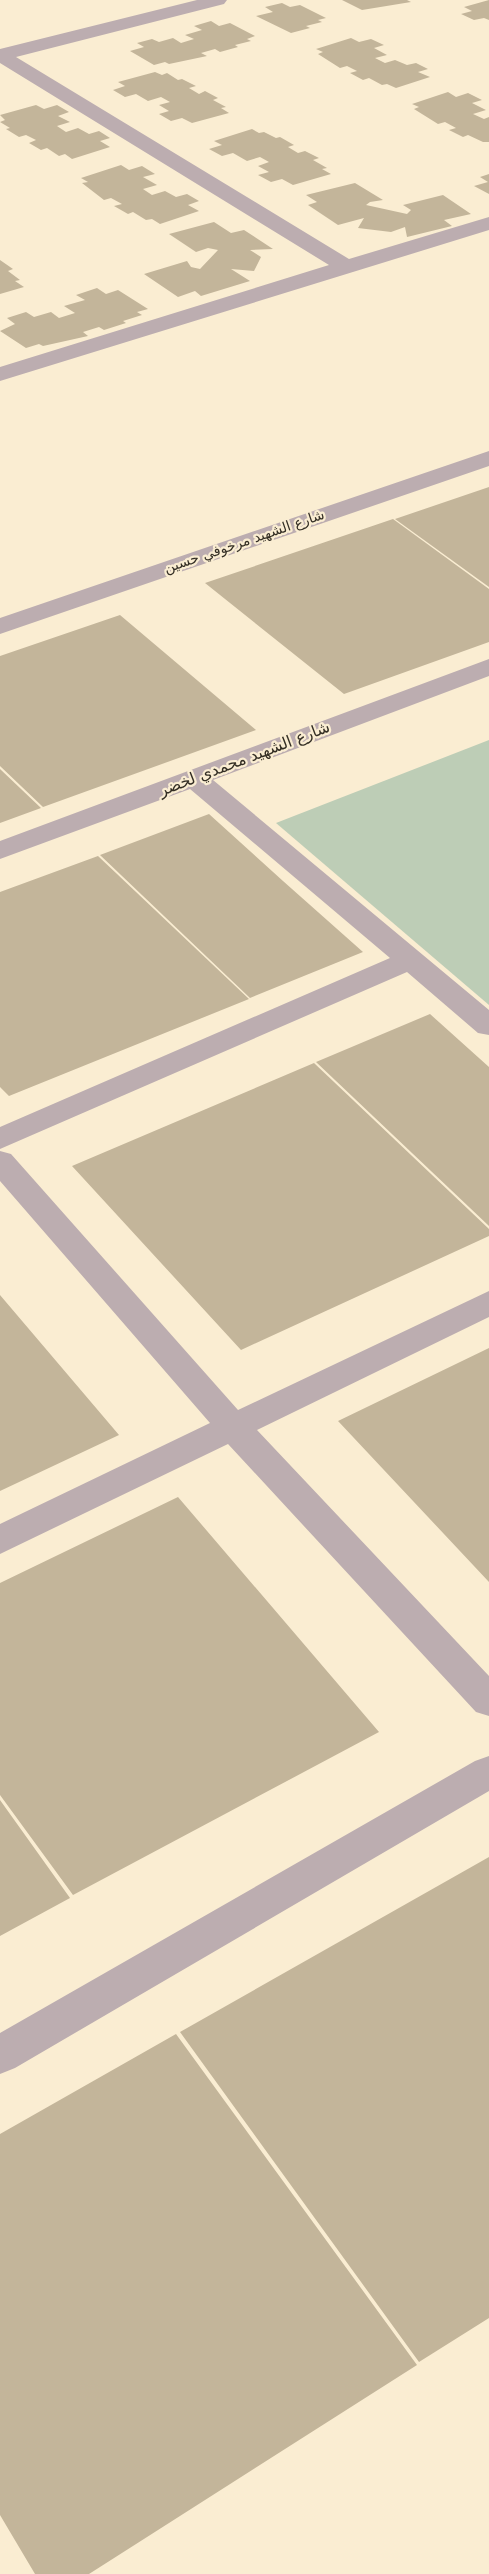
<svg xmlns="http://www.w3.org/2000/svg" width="489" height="2574" font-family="'DejaVu Sans',Vazirmatn,sans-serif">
<rect width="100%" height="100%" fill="#faedd2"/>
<!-- green -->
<path fill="#bdcdb6" d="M489 740V1005L276 823Z"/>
<!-- building -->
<path fill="#c3b59a" d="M342 0H407L411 2 362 10Z
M489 0V20L484 18 474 20 461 14 472 11 464 7Z
M282 3 290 7 300 5 326 18 318 20 322 22 306 26 310 28 291 33 256 16 273 12 265 7Z
M211 21 219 26 230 23 255 36 247 39 251 41 235 45 238 47 220 52 215 49 201 53 207 56 169 64 165 62 154 65 130 51 144 47 137 43 152 39 159 42 173 38 181 43 194 39 185 35 202 30 194 26Z
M351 38 359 42 371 39 384 45 374 48 387 55 375 58 385 63 395 60 407 65 416 63 428 69 418 72 430 77 396 88 387 84 382 85 369 78 363 80 350 73 357 71 347 66 340 68 318 54 323 52 316 49Z
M155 72 162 75 167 73 178 80 182 79 196 86 189 88 199 94 205 91 218 98 213 100 226 107 221 108 229 113 192 123 182 118 171 121 159 114 169 111 159 105 170 102 161 97 148 101 136 94 125 97 113 90 125 86 118 82Z
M448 92 456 97 468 93 482 100 472 103 486 110 473 114 484 119 489 117V142H483L468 135 463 137 449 130 456 128 445 122 438 124 414 109 419 107 412 104Z
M36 105 44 109 57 105 69 112 58 116 70 122 57 126 66 132 78 128 89 134 99 131 110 138 100 141 110 147 72 159 65 154 59 156 47 148 41 150 29 143 36 140 26 135 19 137 6 129 10 128 0 122 5 120 0 115Z
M252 129 259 133 264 132 276 138 280 137 294 145 288 147 298 153 305 151 319 158 313 160 327 168 322 169 331 174 293 185 282 179 271 182 258 175 269 172 258 166 269 162 260 157 247 161 233 153 222 156 209 149 222 145 214 141Z
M121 165 129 170 142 166 155 174 143 177 157 185 143 189 152 195 165 191 176 197 187 194 199 201 188 205 199 211 160 224 152 219 146 220 133 212 128 214 114 206 122 204 111 198 104 200 82 183 88 182 81 178Z
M489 174V194L474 186 488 182 480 177Z
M355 183 383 200 370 202 366 205 407 214 411 210 403 205 443 195 471 214 444 220 452 226 407 237 405 227 391 232 358 228 364 218 338 225 308 205 317 202 306 195Z
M214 222 231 233 244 230 273 249 250 250 261 257 254 271 231 269 250 281 201 296 195 291 178 297 144 274 187 261 191 267 200 269 218 250 208 248 196 252 169 234Z
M0 260 13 269 8 271 20 280 15 281 24 287 0 294Z
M97 288 106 294 118 290 148 309 137 312 142 315 123 321 126 323 104 330 99 327 83 332 88 336 43 346 39 344 26 348 0 331 15 324 7 318 26 312 34 317 51 312 59 318 75 313 64 306 85 300 76 295Z
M489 487V587L395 519Z
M393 519 489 589V642L344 694 205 583Z
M120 615 256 730 43 807 0 766V656Z
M0 769 41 808 0 823Z
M209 814 283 881 363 952 250 998 100 855Z
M98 856 249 999 9 1096 0 1087V892Z
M430 1014 489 1067V1226L316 1062Z
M314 1063 489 1229V1236L241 1350 72 1166Z
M0 1295 119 1435 0 1491Z
M489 1348V1582L338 1421Z
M178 1497 379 1732 73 1895 0 1795V1583Z
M0 1800 70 1898 0 1936Z
M489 1857V2318L419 2362 180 2032Z
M176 2034 417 2365 89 2574H35L0 2515V2134Z"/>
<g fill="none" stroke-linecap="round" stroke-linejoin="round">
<!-- minor -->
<path fill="#bcadb0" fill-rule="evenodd" d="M197 0H227L224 4 16 57 349 259 489 217V230L0 381V367L329 265 0 63V49Z
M489 451V466L0 634V618Z
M489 659V676L213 780 489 1010V1035L478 1033 407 972 0 1149V1127L390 958 190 789 0 859V841Z
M0 1151 11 1154 238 1410 489 1291V1317L257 1430 489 1676V1716L476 1712 228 1444 0 1554V1524L210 1423 0 1181Z
M489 1756V1791L15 2068 0 2074V2033L475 1761Z"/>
</g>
<g text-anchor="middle" stroke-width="4.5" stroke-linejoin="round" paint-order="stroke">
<!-- far-street labels -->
<g font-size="14" fill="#332e24" stroke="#faedd2">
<text transform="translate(244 541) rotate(-19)" y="5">شارع الشهيد مرخوفي حسين</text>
</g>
<!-- street labels -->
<g font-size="16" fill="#332e24" stroke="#faedd2">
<text transform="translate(244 758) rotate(-21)" y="6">شارع الشهيد محمدي لخضر</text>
</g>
</g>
</svg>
